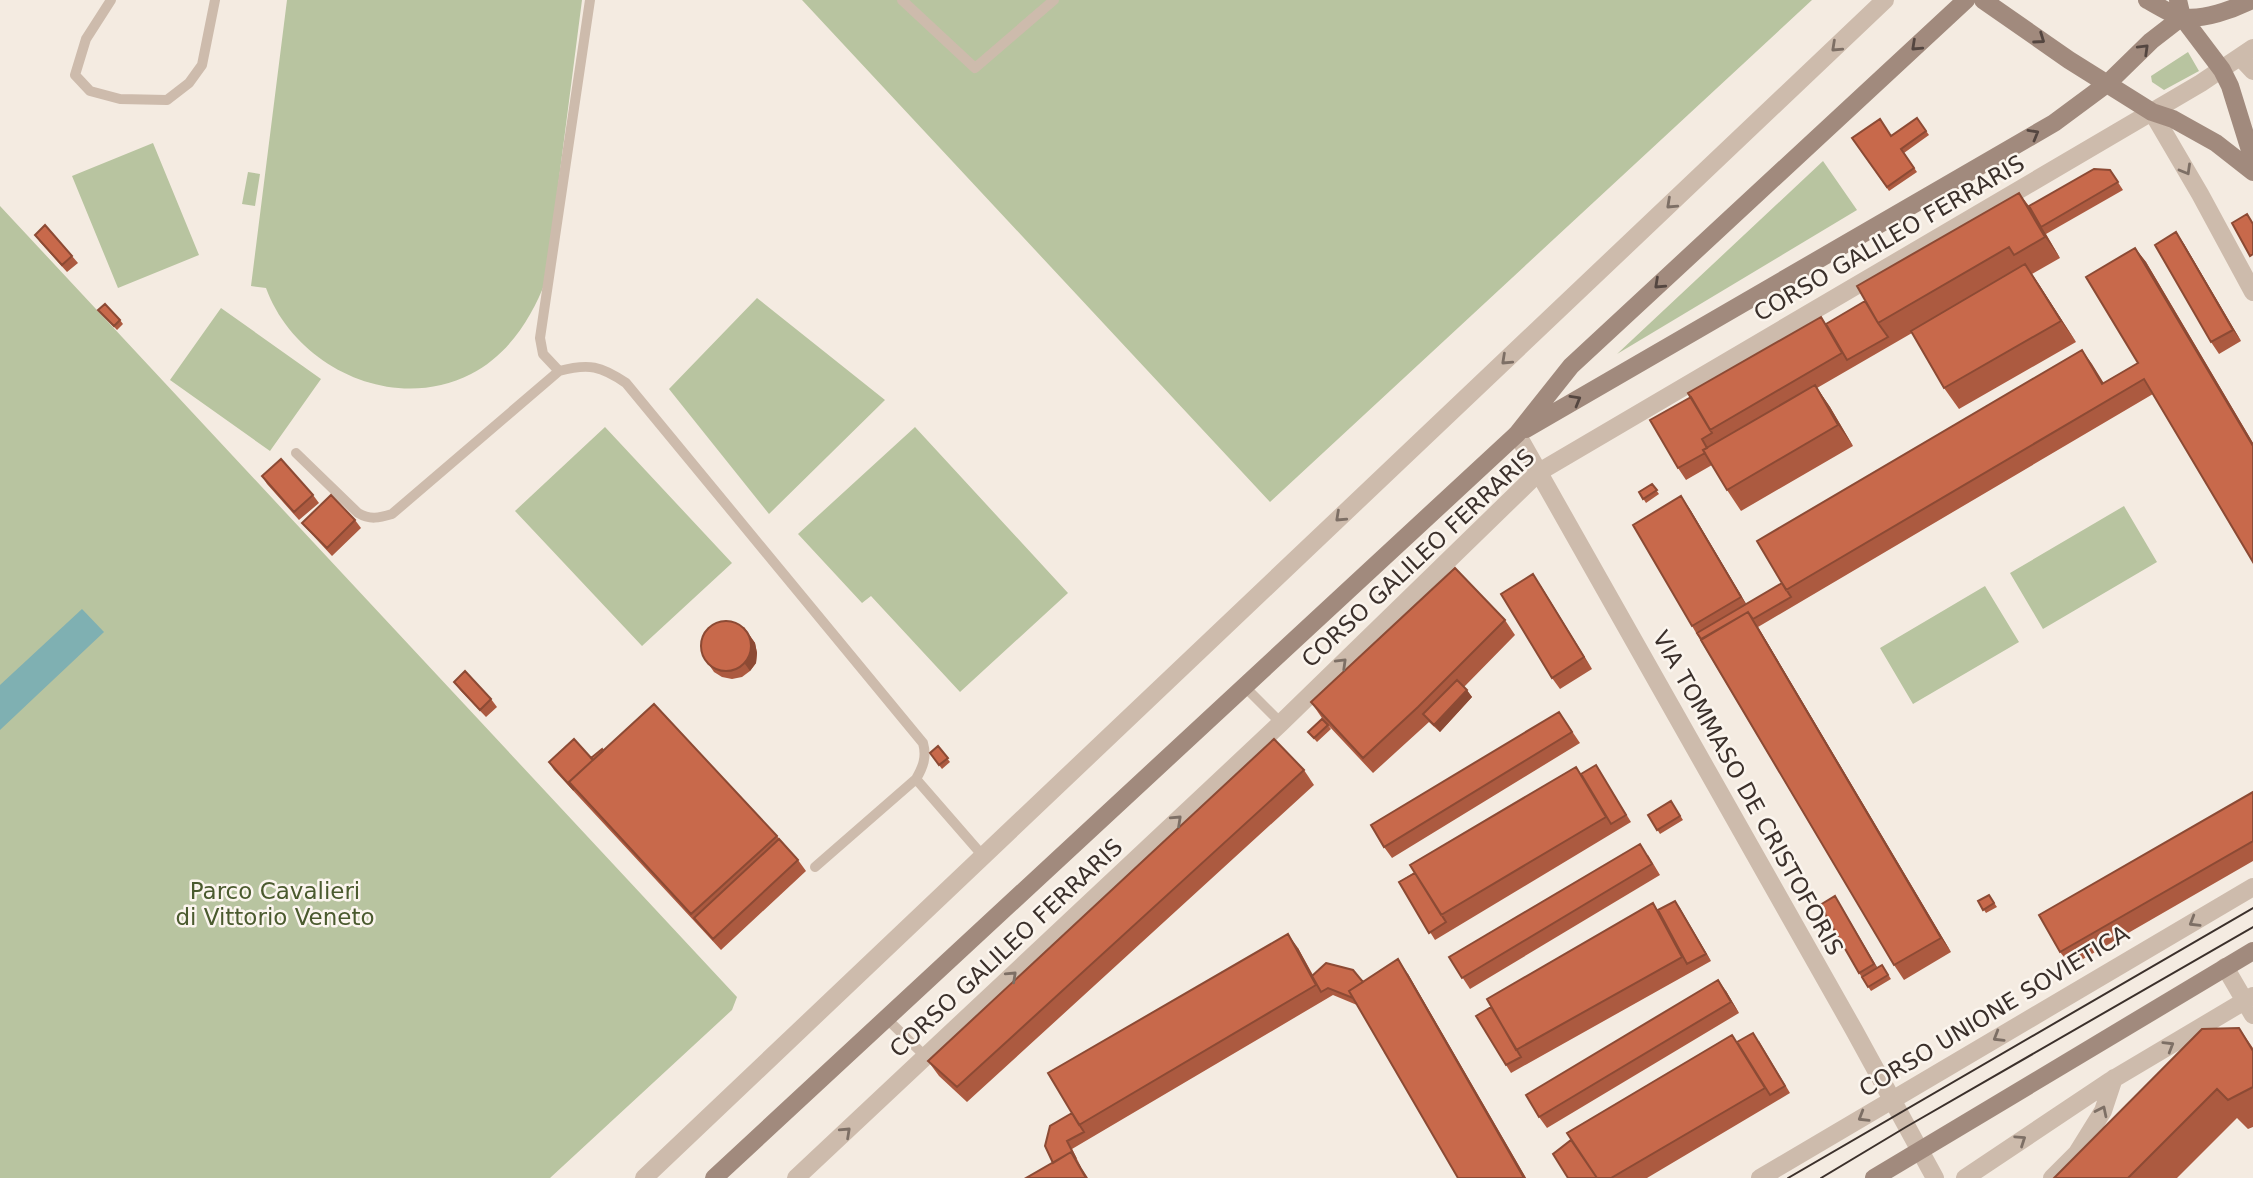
<svg xmlns="http://www.w3.org/2000/svg" width="2253" height="1178" font-family="'DejaVu Sans',sans-serif">
<rect width="100%" height="100%" fill="#f4ebe1"/>
<!-- green -->
<path fill="#b8c4a0" d="M287 0H582L546 280C532 318 508 355 471 374 393 414 295 367 266 288L251 286Z
M802 0H1812L1270 502Z
M2188 52 2199 71 2164 90 2152 82 2151 76Z
M153 143 199 255 118 288 72 176Z
M1823 161 1857 210 1617 354Z
M248 172 260 174 255 206 242 204Z
M0 206 737 997 732 1010 550 1178H0Z
M757 298 885 400 769 514 669 389Z
M221 308 321 379 270 451 170 380Z
M605 427 732 563 642 646 515 511Z
M915 427 1068 593 960 692 871 596 862 603 798 534Z
M2124 506 2157 562 2043 629 2010 573Z
M1985 586 2019 642 1913 704 1880 648Z"/>
<!-- water -->
<path fill="#7fb0b2" d="M82 609 104 632 0 730V685Z"/>
<g fill="none" stroke-linecap="round" stroke-linejoin="round">
<!-- service -->
<path stroke="#cdbbac" stroke-width="10" d="M111 0 86 39 75 75 90 91 120 99 167 100 189 83 202 65 215 0
M902 0 975 68 1054 0
M559 371 543 354 540 338 590 0
M296 453 358 513C370 520 379 518 392 514L559 371C589 363 601 366 626 383L923 743C927 757 923 767 916 779L815 867
M1244 686 1281 723
M916 779 983 856
M886 1018 926 1057"/>
<!-- minor -->
<path stroke="#cdbbac" stroke-width="18" d="M2240 57 2253 71
M2152 112 2200 194 2253 292
M1517 434 1854 1030 1935 1178
M2225 967 2253 1015
M644 1178 1885 0
M796 1178 1281 723 1539 472 2201 83 2253 48
M1760 1178 2253 887
M1965 1178 2110 1081 2253 996
M2052 1178 2077 1153 2103 1111 2114 1078"/>
<!-- secondary -->
<path stroke="#a18a7d" stroke-width="18" d="M1983 0 2069 60 2152 112 2173 119 2216 143 2253 172
M2147 0C2157 5 2171 15 2182 17 2202 21 2234 9 2252 0
M2178 0 2182 17 2222 70 2230 86 2253 160
M1526 429 2054 123 2108 83 2151 41 2182 17
M714 1178 1517 434 1571 366 1966 0
M1874 1178 2253 951"/>
<!-- tram -->
<path stroke="#3b302b" stroke-width="2" d="M1788 1178 2253 908
M1821 1178 1906 1127 2253 927"/>
</g>
<!-- wall -->
<path fill="#ac5a40" d="M1917 118 1929 135 1904 153 1917 172 1889 191 1852 138 1891 136Z
M2110 170 2123 190 2046 234 2060 258 2032 274 2076 342 1959 409 1944 388 1912 333 1817 388 1830 407 1853 446 1741 511 1727 490 1712 465 1686 480 1678 468 1691 397 1821 317 1826 324 1865 301 2019 193 2029 206Z
M2176 232 2184 244 2241 341 2219 354 2211 342Z
M35 235 72 256 78 263 67 272 40 242Z
M2135 248 2146 262 2253 443V562L2153 394 1758 627 1951 952 1904 980 1894 965 1692 626 1681 496 1691 511 1746 604 1782 583 2082 350 2103 383 2138 363Z
M98 310 120 320 123 324 117 330Z
M262 476 313 495 319 503 299 520 267 484Z
M1652 484 1659 494 1646 503 1639 492Z
M355 520 361 528 332 556 308 530 302 523Z
M1541 586 1592 669 1560 689 1552 678Z
M1505 620 1515 635 1464 687 1472 697 1440 732 1429 722 1373 773 1328 725 1331 729 1317 742 1308 732 1324 721 1311 702Z
M744 627 755 643 757 653 756 663 750 671 742 677 732 679 722 677 714 672 703 656Z
M454 682 491 699 497 707 486 717 460 690Z
M1559 712 1580 743 1392 858 1384 847Z
M938 746 950 762 942 769 930 753Z
M603 751 777 836 798 860 806 871 721 950 554 770 549 762 591 758Z
M1596 765 1631 822 1435 940 1399 882 1576 767 1581 774Z
M1304 770 1314 785 967 1102 939 1076 928 1061Z
M2253 792V861L2071 966 2060 952Z
M1671 801 1683 820 1660 834 1648 815Z
M1648 855 1660 875 1470 989 1449 957Z
M1989 895 1997 907 1986 913 1978 901Z
M1835 896 1877 968 1882 965 1891 979 1871 991 1859 973Z
M1675 901 1711 961 1511 1073 1506 1065 1491 1007Z
M1298 948 1313 975 1363 982 1408 974 1526 1178H1458L1357 1005 1333 995 1072 1149 1081 1167 1053 1163 1072 1113Z
M1726 991 1739 1013 1547 1128 1539 1117Z
M2239 1028 2253 1048V1127L2248 1129 2237 1118 2177 1178H2054Z
M1759 1041 1790 1093 1647 1178H1568L1738 1042Z"/>
<!-- shaded-wall -->
<path fill="#8c4a34" d="M2019 193 2034 214 2060 258 2045 237Z
M2176 232 2184 244 2241 341 2233 330Z
M2135 248 2146 262 2253 443V446Z
M2025 264 2040 286 2076 342 2061 321Z
M2082 350 2092 364 2113 398 2102 384Z
M1815 385 1830 407 1853 446 1838 425Z
M1681 496 1691 511 1751 612 1741 597Z
M1533 574 1541 586 1592 669 1584 657Z
M1748 612 1758 627 1951 952 1941 938Z
M750 636 755 643 757 653 756 663 750 671 745 664Z
M1467 690 1472 697 1440 732 1434 725Z
M1835 896 1840 904 1880 972 1874 964Z
M1675 901 1680 908 1711 961 1706 954Z
M1288 934 1298 948 1321 991V992Z
M1398 959 1408 974 1526 1178H1524Z
M1718 980 1726 991 1739 1013 1731 1002Z
M1071 1152 1081 1167 1088 1178H1086Z"/>
<!-- building -->
<path fill="#c8694b" stroke="#8c4a34" stroke-width="2" d="M1917 118 1926 131 1901 149 1914 168 1887 187 1852 138 1880 119 1891 136Z
M2094 169 2110 170 2118 182 2041 227 2029 206Z
M2019 193 2045 237 2014 255 2009 247 1878 323 1857 286Z
M2247 214 2253 224V254L2250 256 2232 223Z
M45 225 72 256 62 265 35 235Z
M2176 232 2233 330 2211 342 2155 245Z
M2135 248 2253 446V562L2144 379 1786 590 1757 541 2082 350 2102 384 2138 363 2086 277Z
M2025 264 2061 321 1944 388 1911 331Z
M1865 301 1878 323 1888 337 1847 360 1826 324Z
M105 304 120 320 114 326 98 310Z
M1821 317 1842 353 1710 430 1688 393Z
M1815 385 1838 425 1727 490 1703 450Z
M1691 397 1712 433 1702 439 1707 448 1703 450 1705 453 1678 468 1650 420Z
M281 459 313 495 294 512 262 476Z
M1652 484 1657 490 1643 499 1639 492Z
M331 495 355 520 327 548 302 523Z
M1681 496 1741 597 1692 626 1633 525Z
M1455 568 1505 620 1418 707 1363 758 1311 702Z
M1533 574 1584 657 1552 678 1501 594Z
M1782 583 1791 597 1753 619 1748 612 1701 639 1697 633Z
M1748 612 1941 938 1894 965 1701 640Z
M701 646a25 25 0 1 1 50 0a25 25 0 1 1-50 0Z
M465 671 491 699 480 710 454 682Z
M1457 680 1467 690 1434 725 1423 714Z
M654 704 777 836 691 914 569 782Z
M1559 712 1572 732 1384 847 1371 825Z
M1322 719 1328 725 1314 738 1308 732Z
M574 739 593 760 569 782 574 790 549 762Z
M1274 739 1304 770 957 1087 928 1061Z
M938 746 948 758 939 765 930 753Z
M602 749 603 751 593 760 591 758Z
M1596 765 1626 815 1611 824 1581 774Z
M1576 767 1606 817 1441 915 1410 865Z
M2253 792V841L2060 952 2039 915Z
M1671 801 1680 816 1657 830 1648 815Z
M779 839 798 860 713 939 694 918Z
M1640 844 1652 864 1462 978 1449 957Z
M1415 873 1446 922 1429 933 1399 882Z
M1989 895 1994 903 1983 910 1978 901Z
M1835 896 1874 964 1859 973 1820 905Z
M1675 901 1706 954 1687 964 1658 910Z
M1653 903 1682 957 1516 1050 1487 999Z
M1288 934 1316 985 1079 1125 1048 1073Z
M1398 959 1524 1178H1458L1349 991Z
M1326 963 1353 970 1363 982 1349 991 1353 998 1328 988 1321 992 1312 976Z
M1882 965 1888 975 1868 987 1862 977Z
M1718 980 1731 1002 1539 1117 1526 1095Z
M1491 1007 1521 1057 1506 1065 1476 1016Z
M2239 1028 2253 1051V1087L2228 1100 2217 1089 2128 1178H2054L2202 1029Z
M1753 1033 1785 1086 1770 1095 1737 1042Z
M1732 1035 1765 1088 1611 1178H1597L1567 1133Z
M1072 1113 1084 1132 1067 1141 1076 1159 1071 1152 1053 1163 1045 1146 1050 1126Z
M1571 1140 1597 1178H1568L1553 1154Z
M1071 1152 1086 1178H1026Z"/>
<!-- one-way arrows -->
<defs><path id="oneway-chevron" d="M-2-3.5L2.5 0L-2 3.5" fill="none" stroke-width="1.6" stroke-linecap="round" stroke-linejoin="round" transform="scale(1.75)"/></defs>
<g stroke="#544640">
<use href="#oneway-chevron" transform="translate(2040 39) rotate(35)"/>
<use href="#oneway-chevron" transform="translate(1916 46) rotate(137)"/>
<use href="#oneway-chevron" transform="translate(2144 49) rotate(-44)"/>
<use href="#oneway-chevron" transform="translate(2034 134) rotate(-30)"/>
<use href="#oneway-chevron" transform="translate(1659 284) rotate(137)"/>
<use href="#oneway-chevron" transform="translate(1576 400) rotate(-30)"/>
</g>
<g stroke="#7d6f65">
<use href="#oneway-chevron" transform="translate(1836 47) rotate(137)"/>
<use href="#oneway-chevron" transform="translate(2186 170) rotate(60)"/>
<use href="#oneway-chevron" transform="translate(1671 204) rotate(137)"/>
<use href="#oneway-chevron" transform="translate(1506 360) rotate(137)"/>
<use href="#oneway-chevron" transform="translate(1340 517) rotate(137)"/>
<use href="#oneway-chevron" transform="translate(1342 663) rotate(-44)"/>
<use href="#oneway-chevron" transform="translate(1177 820) rotate(-43)"/>
<use href="#oneway-chevron" transform="translate(2194 922) rotate(149)"/>
<use href="#oneway-chevron" transform="translate(1012 976) rotate(-43)"/>
<use href="#oneway-chevron" transform="translate(1998 1037) rotate(149)"/>
<use href="#oneway-chevron" transform="translate(2169 1046) rotate(-31)"/>
<use href="#oneway-chevron" transform="translate(2102 1111) rotate(-64)"/>
<use href="#oneway-chevron" transform="translate(1863 1117) rotate(149)"/>
<use href="#oneway-chevron" transform="translate(846 1132) rotate(-43)"/>
<use href="#oneway-chevron" transform="translate(2021 1140) rotate(-34)"/>
</g>
<g text-anchor="middle" stroke-width="5" stroke-linejoin="round" paint-order="stroke">
<!-- street labels -->
<g font-size="23" fill="#3b302b" stroke="#fbf5ee">
<text transform="translate(1889 238) rotate(-30)" y="8">CORSO GALILEO FERRARIS</text>
<text transform="translate(1418 558) rotate(-43)" y="8">CORSO GALILEO FERRARIS</text>
<text transform="translate(1748 793) rotate(61)" y="8">VIA TOMMASO DE CRISTOFORIS</text>
<text transform="translate(1006 948) rotate(-43)" y="8">CORSO GALILEO FERRARIS</text>
<text transform="translate(1994 1011) rotate(-31)" y="8">CORSO UNIONE SOVIETICA</text>
</g>
<!-- park labels -->
<g font-size="23" fill="#4a5a2e" stroke="#fbf5ee">
<text x="275" y="899">Parco Cavalieri<tspan x="275" dy="26">di Vittorio Veneto</tspan></text>
</g>
</g>
</svg>
